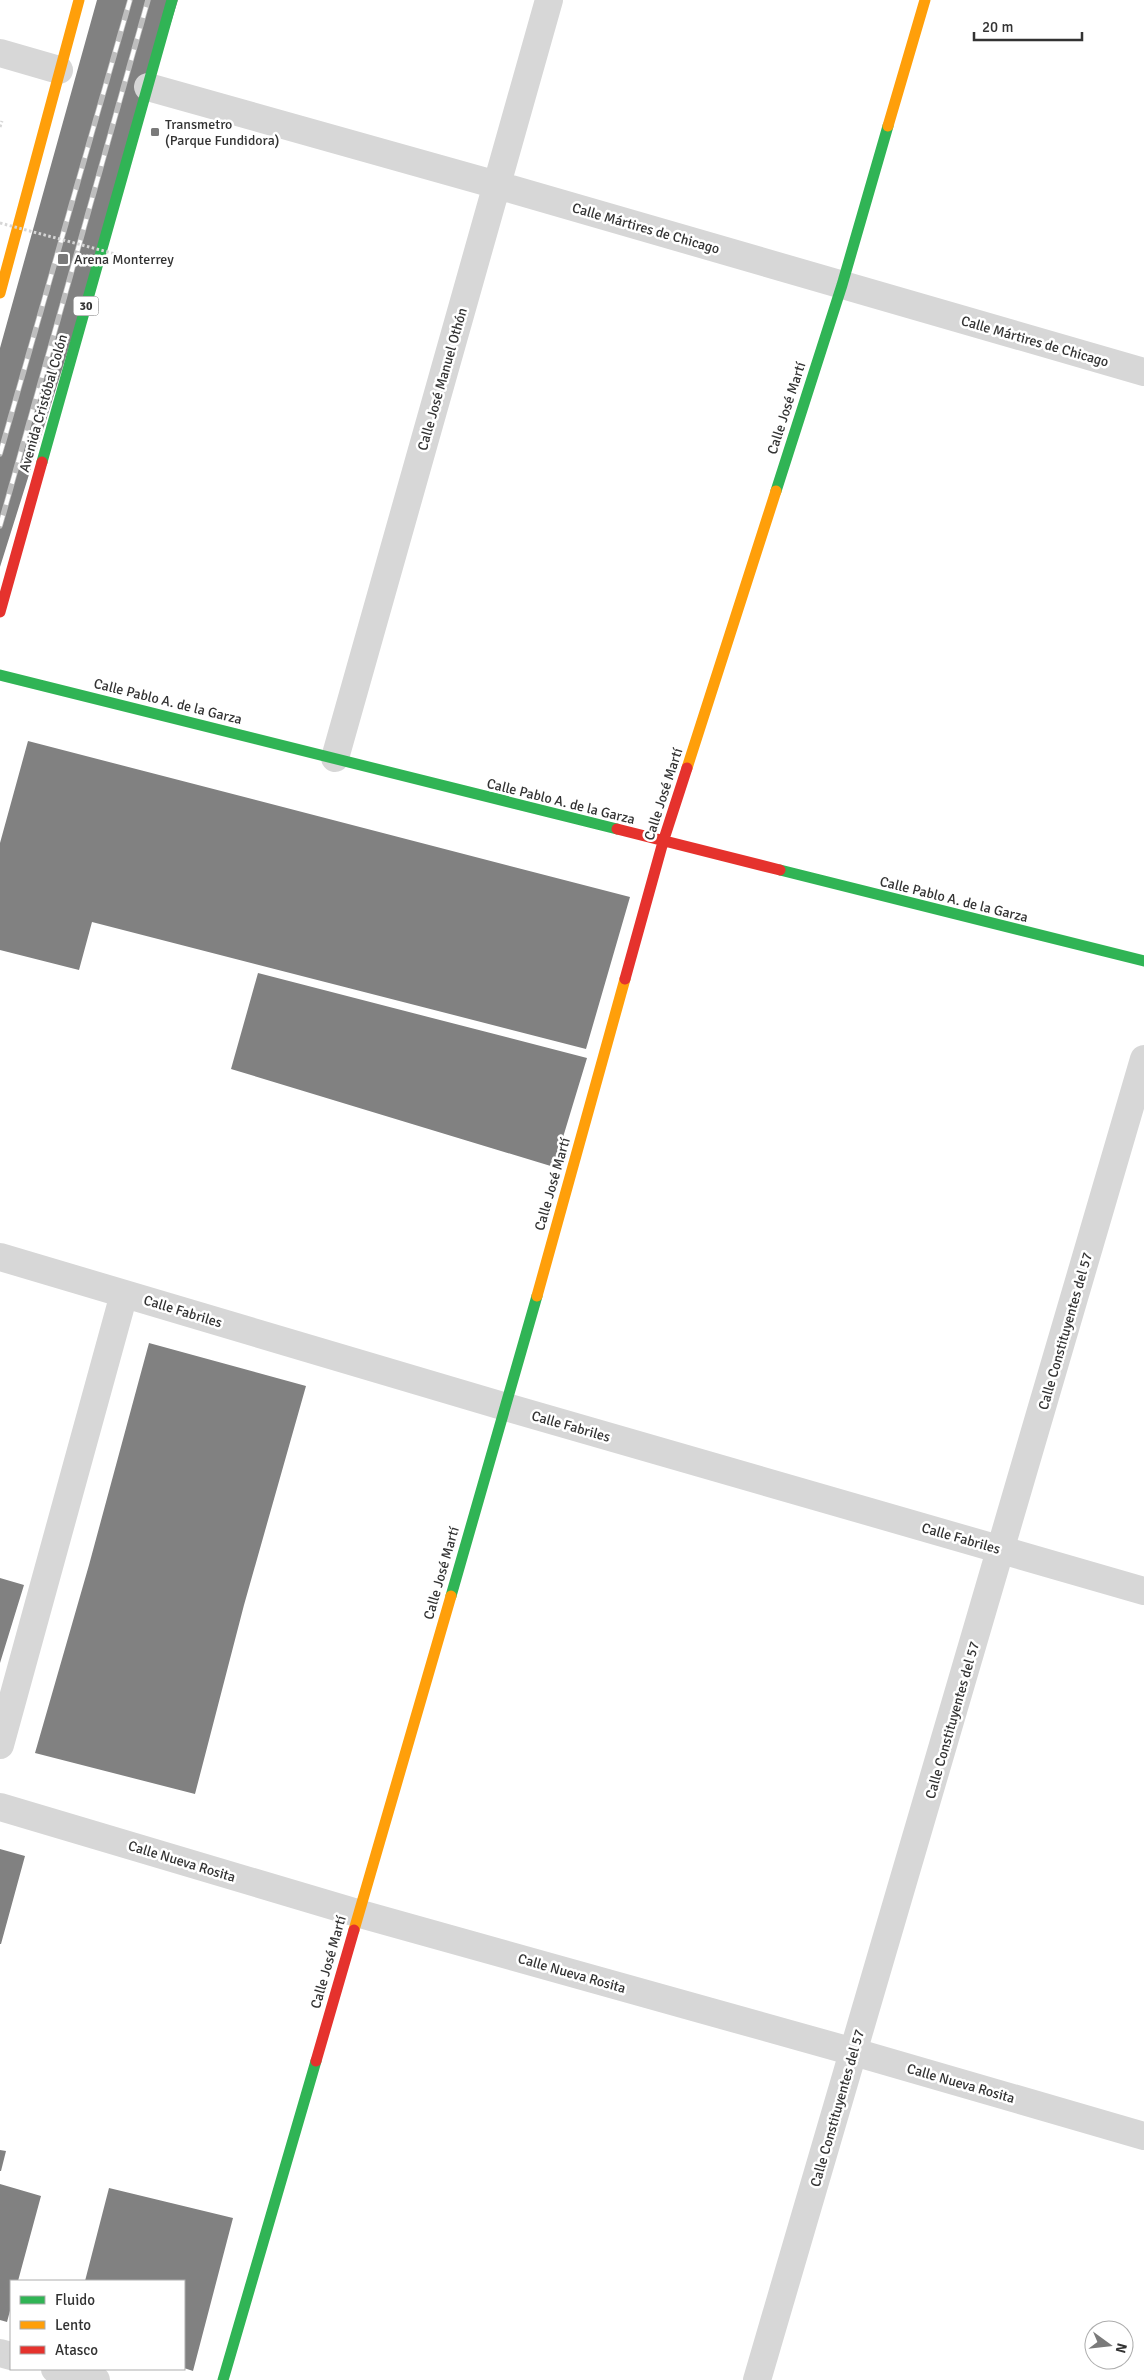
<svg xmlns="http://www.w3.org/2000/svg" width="1144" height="2380" font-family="Signika,sans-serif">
<rect width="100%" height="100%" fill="#fff"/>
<!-- building -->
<path fill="#818181" d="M97 0H178L0 567V348Z
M28 741 630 897 586 1049 92 922 79 970 0 950V843Z
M258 973 587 1058 554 1167 231 1069Z
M149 1343 306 1386 244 1605 195 1794 35 1753 89 1565Z
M0 1578 24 1585 0 1663Z
M0 1849 25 1856 1 1944H0Z
M0 2150 6 2151 1 2171H0Z
M0 2184 41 2196 18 2281H11V2307L7 2322 0 2320Z
M109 2188 233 2218 193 2371 184 2368V2281H85Z"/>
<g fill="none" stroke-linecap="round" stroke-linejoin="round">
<!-- path -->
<path stroke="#d6d6d6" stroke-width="3" stroke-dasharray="2.5 2.5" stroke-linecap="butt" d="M0 127 2 121"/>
<!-- street -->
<path stroke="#d7d7d7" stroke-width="28" d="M0 53 59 70
M148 87 497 185 1144 372
M335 758 549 0
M0 1257 506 1407 1144 1591
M0 1745 124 1294
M0 1807 357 1913 854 2052 1144 2136
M0 2353 11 2356
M55 2369 96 2380
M757 2380 1144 1059"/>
<!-- fast -->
<path stroke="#30b455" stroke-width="11" d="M42 462 172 0
M776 491 842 285 888 126
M0 675 617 829
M780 870 1144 961
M451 1596 537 1296
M223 2380 316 2061"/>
<!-- slow -->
<path stroke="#ff9f0a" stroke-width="11" d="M888 126 925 0
M0 293 79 0
M687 768 776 491
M537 1296 625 979
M354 1930 451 1596"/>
<!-- jam -->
<path stroke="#e5322d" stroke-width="11" d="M0 612 42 462
M617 829 780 870
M625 979 663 842 687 768
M316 2061 354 1930"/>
<defs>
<path id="rail" d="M0 454 130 0
M0 526 148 0"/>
</defs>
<!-- rail casing -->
<use href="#rail" stroke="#bebebe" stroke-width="5.5"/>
<!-- rail -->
<use href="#rail" stroke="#fff" stroke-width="4" stroke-dasharray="11" stroke-linecap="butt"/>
<!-- path-bridge -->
<path stroke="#d6d6d6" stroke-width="3" stroke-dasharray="2.5 2.5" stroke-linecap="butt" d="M0 223 134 259"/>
</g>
<!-- markers -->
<g fill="#7a7a7a" stroke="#fff" stroke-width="2">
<rect x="150" y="127" width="10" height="10" rx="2.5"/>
<rect x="57" y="253" width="12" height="12" rx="2.5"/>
</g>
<g text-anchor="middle" stroke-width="5" stroke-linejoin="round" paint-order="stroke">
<!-- shield labels -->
<rect fill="#fff" stroke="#707070" stroke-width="1" x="73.5" y="296.5" width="25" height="19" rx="4"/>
<g font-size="12" font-weight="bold" fill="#333">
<text x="86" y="310">30</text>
</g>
<!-- poi labels -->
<g font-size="14" fill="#333" stroke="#fff" text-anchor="start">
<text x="165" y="129">Transmetro<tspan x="165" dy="16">(Parque Fundidora)</tspan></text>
<text x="74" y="264">Arena Monterrey</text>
</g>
<!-- street labels -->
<g font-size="14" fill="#333" stroke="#fff">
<text transform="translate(646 228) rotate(16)" y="5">Calle Mártires de Chicago</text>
<text transform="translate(1035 341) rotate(16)" y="5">Calle Mártires de Chicago</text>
<text transform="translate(442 379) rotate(-74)" y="5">Calle José Manuel Othón</text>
<text transform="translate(43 403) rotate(-74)" y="5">Avenida Cristóbal Colón</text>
<text transform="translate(786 408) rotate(-72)" y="5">Calle José Martí</text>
<text transform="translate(168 701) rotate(14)" y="5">Calle Pablo A. de la Garza</text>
<text transform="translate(663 794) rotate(-72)" y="5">Calle José Martí</text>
<text transform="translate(561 801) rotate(14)" y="5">Calle Pablo A. de la Garza</text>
<text transform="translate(954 899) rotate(14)" y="5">Calle Pablo A. de la Garza</text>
<text transform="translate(552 1184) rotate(-74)" y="5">Calle José Martí</text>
<text transform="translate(183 1311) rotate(17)" y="5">Calle Fabriles</text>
<text transform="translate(1065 1331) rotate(-74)" y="5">Calle Constituyentes del 57</text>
<text transform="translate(571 1426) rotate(16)" y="5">Calle Fabriles</text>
<text transform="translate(961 1538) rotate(16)" y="5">Calle Fabriles</text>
<text transform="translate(441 1573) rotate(-74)" y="5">Calle José Martí</text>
<text transform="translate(952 1720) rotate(-74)" y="5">Calle Constituyentes del 57</text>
<text transform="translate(182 1861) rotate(17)" y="5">Calle Nueva Rosita</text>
<text transform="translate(328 1962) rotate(-74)" y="5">Calle José Martí</text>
<text transform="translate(572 1973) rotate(16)" y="5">Calle Nueva Rosita</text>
<text transform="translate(961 2083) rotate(16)" y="5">Calle Nueva Rosita</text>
<text transform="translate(837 2108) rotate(-74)" y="5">Calle Constituyentes del 57</text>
</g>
</g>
<!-- legend -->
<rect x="10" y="2280" width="175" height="90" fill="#ffffff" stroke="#adadad"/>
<rect x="20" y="2296" width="25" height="8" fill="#30b455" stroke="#adadad"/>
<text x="55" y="2305" font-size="15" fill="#333333">Fluido</text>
<rect x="20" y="2321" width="25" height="8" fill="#ff9f0a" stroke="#adadad"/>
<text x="55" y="2330" font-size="15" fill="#333333">Lento</text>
<rect x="20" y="2346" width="25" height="8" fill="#e5322d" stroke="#adadad"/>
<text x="55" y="2355" font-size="15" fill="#333333">Atasco</text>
<!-- north arrow -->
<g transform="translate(1109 2345) rotate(105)"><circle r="24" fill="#ffffff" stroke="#adadad"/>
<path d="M0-4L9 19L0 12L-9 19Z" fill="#7a7a7a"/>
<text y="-8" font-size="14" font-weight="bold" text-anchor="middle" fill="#333333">N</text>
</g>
<!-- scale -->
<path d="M974 32v8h108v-8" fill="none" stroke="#333333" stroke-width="2.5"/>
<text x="982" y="32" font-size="15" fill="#333333" stroke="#ffffff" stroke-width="4" paint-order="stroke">20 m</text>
</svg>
